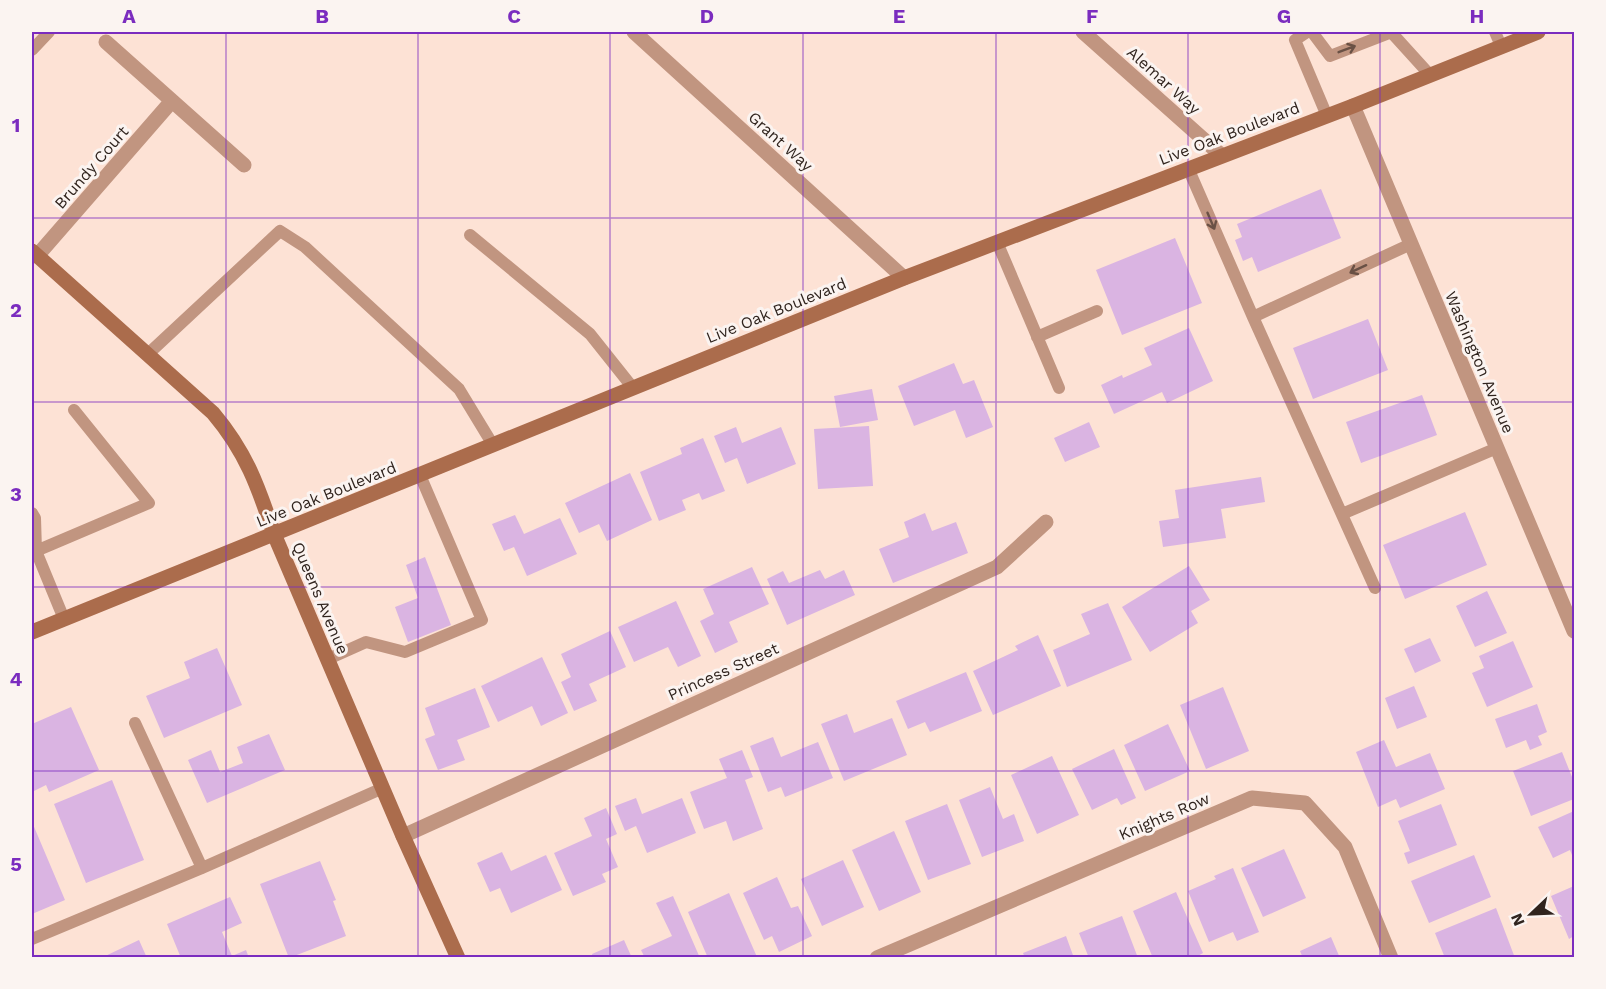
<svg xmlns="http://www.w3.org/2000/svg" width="1606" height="989" font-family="'Work Sans',sans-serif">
<rect width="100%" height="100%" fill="#fde2d5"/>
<!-- building -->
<path fill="#dab4e2" d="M1321 189 1341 238 1258 272 1252 257 1243 261 1235 240 1242 237 1237 224Z
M1175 238 1202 303 1122 335 1096 270Z
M1368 319 1388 370 1313 399 1293 348Z
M1189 328 1213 381 1167 403 1162 392 1114 414 1101 385 1122 375 1123 378 1152 365 1144 348Z
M954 363 963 384 974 380 993 427 966 438 955 410 914 426 898 386Z
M872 389 878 420 840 427 834 396Z
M1422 395 1437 435 1361 463 1346 422Z
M1089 422 1100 447 1065 462 1054 438Z
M869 426 873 486 818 489 814 429Z
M736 427 742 443 781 427 796 464 747 484 737 458 725 463 714 436Z
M703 438 725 491 702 500 699 493 682 500 686 510 659 521 640 472 682 454 680 448Z
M630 473 652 520 607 541 599 524 579 533 565 503Z
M1261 477 1265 502 1221 509 1226 538 1163 547 1159 521 1179 518 1175 490Z
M1465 512 1487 565 1405 599 1383 545Z
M925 513 932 531 956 522 968 553 893 583 879 549 909 537 904 522Z
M515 515 524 534 560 518 577 554 527 576 514 547 504 551 492 524Z
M425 557 451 625 408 642 395 607 418 598 406 565Z
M1189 566 1210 600 1191 611 1198 623 1150 652 1122 607Z
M752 567 769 604 729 622 738 642 715 653 700 621 714 614 703 589Z
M820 570 825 579 844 570 855 595 787 625 767 579 783 571 789 583Z
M1487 591 1507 633 1475 647 1456 606Z
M676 601 701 656 678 667 668 647 634 662 618 627Z
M1108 603 1132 660 1067 687 1053 650 1090 634 1081 614Z
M610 631 626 667 589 684 597 701 574 711 561 682 571 677 561 654Z
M1038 635 1061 686 993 715 973 671 1018 650 1015 646Z
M1430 638 1441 661 1415 673 1404 649Z
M1513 641 1533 687 1487 707 1472 673 1484 668 1479 656Z
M217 648 242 705 164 738 146 696 190 678 184 662Z
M542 657 568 713 541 726 532 706 498 722 481 686Z
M966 672 982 711 930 732 925 722 908 729 896 701Z
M1414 686 1427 717 1397 729 1385 698Z
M1223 687 1249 751 1206 769 1180 705Z
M475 688 490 727 457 740 465 760 438 770 425 739 435 735 425 708Z
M1537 704 1547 732 1538 736 1542 745 1530 750 1526 740 1506 748 1495 719Z
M71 707 99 770 49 792 46 785 32 792V724Z
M847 714 854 733 892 718 907 755 844 781 821 724Z
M1168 724 1190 771 1145 791 1124 745Z
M269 734 285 770 207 803 188 760 211 750 220 772 243 763 237 747Z
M773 737 781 757 818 742 833 778 785 797 781 787 768 792 750 746Z
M1384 740 1396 767 1430 753 1445 789 1400 808 1396 799 1378 807 1356 752Z
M1114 749 1136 798 1121 805 1117 798 1092 810 1072 769Z
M742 750 753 777 745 780 763 829 733 841 726 821 704 829 690 792 727 778 719 759Z
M1562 752 1574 782V799L1531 816 1513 771Z
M1052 756 1079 815 1037 834 1011 775Z
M112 780 144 860 86 883 54 804Z
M990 787 1003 819 1014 814 1024 841 982 857 959 800Z
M636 798 642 814 682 798 696 833 647 853 636 826 625 831 615 806Z
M947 804 971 864 928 880 905 821Z
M1441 804 1457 845 1408 864 1404 853 1410 851 1398 821Z
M606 808 617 834 606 839 618 867 602 874 606 882 573 896 554 853 592 836 584 818Z
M1574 811V860L1570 850 1553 858 1538 827Z
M32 822 65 900 32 914Z
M894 831 921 892 879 911 852 850Z
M1284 849 1306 898 1263 917 1241 868Z
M502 852 511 871 546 855 562 890 511 913 500 888 490 892 477 863Z
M1474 855 1491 897 1429 923 1411 881Z
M843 860 864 907 822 926 801 879Z
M320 861 336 900 333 901 346 936 289 958 260 884Z
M1233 868 1259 932 1237 941 1233 932 1209 942 1188 891 1216 879 1214 876Z
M777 877 791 908 798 906 812 936 779 952 772 936 764 940 743 893Z
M1574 886V936L1569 939 1551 896Z
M1176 892 1203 953 1194 958H1153L1133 911Z
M729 893 757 957 755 958H708L688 912Z
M673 896 700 958H645L641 950 672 936 656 903Z
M230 897 242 923 222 932 232 956 246 950 249 958H181L167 924Z
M1496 908 1515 958H1445L1435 933Z
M1122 916 1138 958H1089L1079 933Z
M1066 936 1074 958H1025L1023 953Z
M1331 937 1340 958H1303L1300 951Z
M139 940 147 958H101Z
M624 940 632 958H593L592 954Z"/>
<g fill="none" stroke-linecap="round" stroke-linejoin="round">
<!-- lane -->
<path stroke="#c19580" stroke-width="12" d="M1307 32 1295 40 1327 116
M1312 32 1330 56 1392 32
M1391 32 1430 75
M1495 32 1501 46
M32 50 49 32
M1188 168 1253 317 1375 588
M470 235 590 334 633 388
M997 242 1059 388
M1253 317 1411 244
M1037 337 1097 311
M148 354 280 231 305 247 459 389 493 445
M32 513 35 518 36 551 149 503 74 410
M1342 514 1497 448
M32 550 36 551 64 619
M328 659 366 642 405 652 482 620 420 475
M135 723 202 868
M32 939 202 868 383 788"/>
<!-- street -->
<path stroke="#c19580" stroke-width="15" d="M634 32 904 278
M1083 32 1221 155
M106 42 244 165
M1353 106 1574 631
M37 256 171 102
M403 836 997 567 1046 522
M877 958 1252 798 1305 803 1345 847 1391 958"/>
<!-- secondary -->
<path stroke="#ab6c4c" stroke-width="15" d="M32 251 213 413C246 452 258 486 274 534L403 836 458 958
M32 632 904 278 1353 106 1538 32"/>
</g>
<!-- one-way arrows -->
<defs><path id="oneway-shaft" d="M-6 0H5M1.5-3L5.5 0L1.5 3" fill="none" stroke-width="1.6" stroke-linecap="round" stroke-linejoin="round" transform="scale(1.5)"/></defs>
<g stroke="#6a5145">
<use href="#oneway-shaft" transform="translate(1347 49) rotate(-21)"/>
<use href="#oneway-shaft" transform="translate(1211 221) rotate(67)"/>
<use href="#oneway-shaft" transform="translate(1358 269) rotate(155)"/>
</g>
<!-- grid -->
<path fill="none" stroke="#7b2cbf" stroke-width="1.5" stroke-opacity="0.55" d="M226 32V958M418 32V958M610 32V958M803 32V958M996 32V958M1188 32V958M1380 32V958M32 218H1574M32 402H1574M32 587H1574M32 771H1574"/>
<g text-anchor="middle" stroke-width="6" stroke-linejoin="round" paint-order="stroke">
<!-- street labels -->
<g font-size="16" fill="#30241e" stroke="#fbf4f1">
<text transform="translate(1164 80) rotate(42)" y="6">Alemar Way</text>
<text transform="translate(1229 133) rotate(-21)" y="6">Live Oak Boulevard</text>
<text transform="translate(781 141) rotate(42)" y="6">Grant Way</text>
<text transform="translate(91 167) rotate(-49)" y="6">Brundy Court</text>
<text transform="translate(776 310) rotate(-22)" y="6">Live Oak Boulevard</text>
<text transform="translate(1480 362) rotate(67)" y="6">Washington Avenue</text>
<text transform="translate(326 494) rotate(-22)" y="6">Live Oak Boulevard</text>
<text transform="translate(321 598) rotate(67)" y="6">Queens Avenue</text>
<text transform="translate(723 671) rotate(-24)" y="6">Princess Street</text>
<text transform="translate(1164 816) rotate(-23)" y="6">Knights Row</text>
</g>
</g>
<!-- border -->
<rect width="1606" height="989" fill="none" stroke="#fbf4f1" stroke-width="66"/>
<!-- north arrow -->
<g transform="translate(1531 914) rotate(247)" stroke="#fbf4f1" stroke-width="4.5" paint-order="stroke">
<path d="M0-4.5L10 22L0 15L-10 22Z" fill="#30241e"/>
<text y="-9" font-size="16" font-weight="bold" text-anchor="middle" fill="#30241e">N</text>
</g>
<rect x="33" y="33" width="1540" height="923" fill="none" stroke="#7b2cbf" stroke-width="2"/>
<g font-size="20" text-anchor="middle" font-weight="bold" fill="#7b2cbf">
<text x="129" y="23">A</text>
<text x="322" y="23">B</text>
<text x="514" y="23">C</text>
<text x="707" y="23">D</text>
<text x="899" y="23">E</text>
<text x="1092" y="23">F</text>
<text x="1284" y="23">G</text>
<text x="1477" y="23">H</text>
<text x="16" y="132">1</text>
<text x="16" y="317">2</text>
<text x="16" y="501">3</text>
<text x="16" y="686">4</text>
<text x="16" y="871">5</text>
</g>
</svg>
